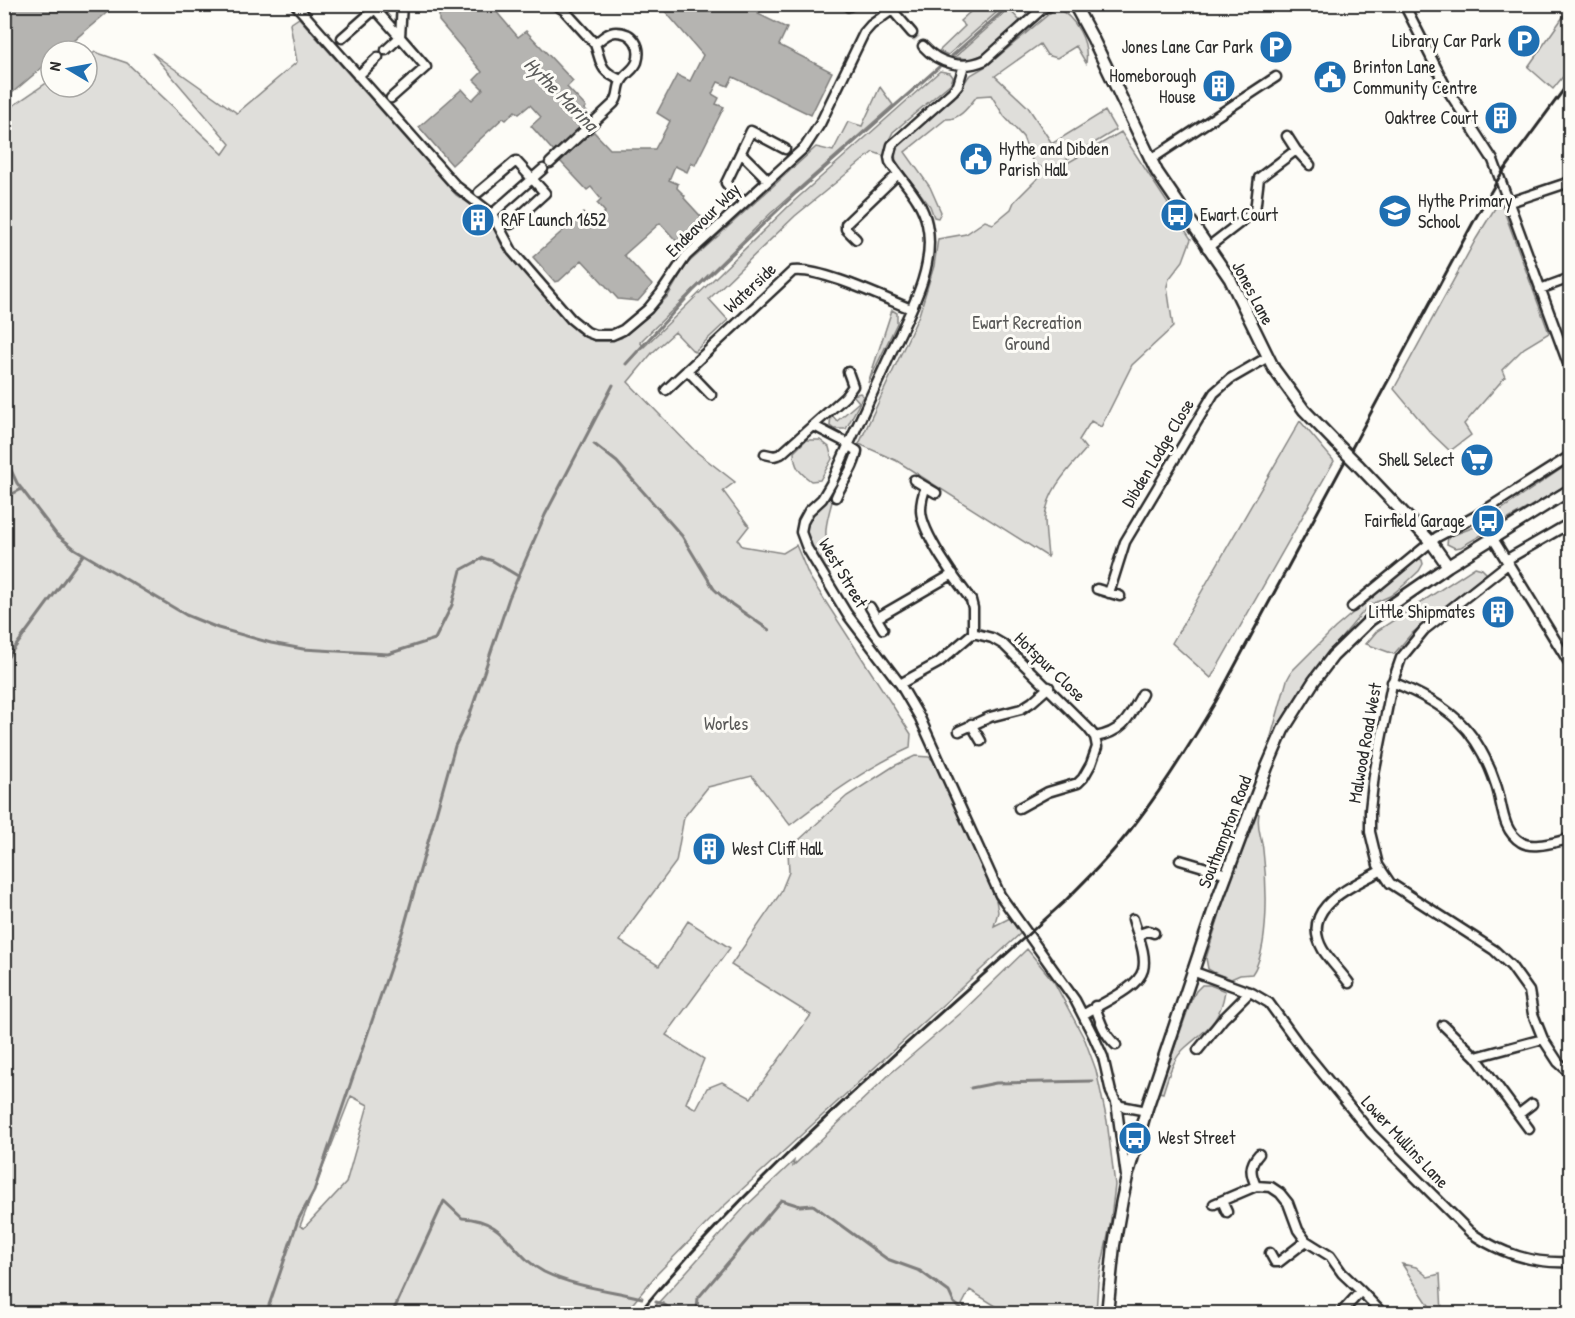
<svg xmlns="http://www.w3.org/2000/svg" width="1575" height="1318" font-family="'Patrick Hand',sans-serif">
<rect width="100%" height="100%" fill="#fdfcf7"/>
<filter id="ink" filterUnits="userSpaceOnUse"><feTurbulence type="fractalNoise" baseFrequency=".0167" numOctaves="2"/><feDisplacementMap in="SourceGraphic" scale="12" xChannelSelector="R" yChannelSelector="G"/><feConvolveMatrix kernelMatrix="1 2 1 2 8 2 1 2 1" color-interpolation-filters="sRGB"/></filter>
<g filter="url(#ink)">
<!-- green -->
<path fill="#dfdeda" stroke="#858482" stroke-width="1.5" fill-rule="evenodd" d="M978 5H1005L948 55 939 51 965 26 960 21Z
M1570 7V68L1553 89 1528 67Z
M1056 8C1076 17 1089 42 1086 63L1076 46 1057 58 1047 55 1040 44 995 76 1028 107 1057 151 1053 143 1105 111 1116 130 1064 161V165L1121 132 1191 239 1183 261 1169 279 1167 286 1173 327 1132 365 1101 427 1091 421 1079 440 1086 449C1069 469 1047 490 1045 518 1045 531 1047 544 1048 557L897 461 859 444 919 315 934 266 938 239 966 234 985 221 993 224 1011 209 1014 202 1046 170 1033 163 1023 137 1004 116 991 95 977 96C969 106 960 120 946 119L905 152 930 187 941 212 938 218 934 217 930 206 896 162 895 153 901 141 954 98 969 76 988 65Z
M1009 9 1020 21C1008 31 989 54 975 58 968 60 962 58 955 57Z
M299 18 456 195 479 210 493 226 502 246 576 331 594 341H608L621 338 649 315 668 296 686 265 816 147 833 151 848 122 862 126 880 87 893 105 771 213 640 342 644 347 793 202 940 71 950 73 953 77 951 83 893 132 889 140 887 157 873 152 795 216 709 299 728 320 694 352 675 332 652 353 628 382 694 450 735 482 723 491 749 526 738 540 742 546 783 553 796 545 809 576 911 734 910 748C866 768 828 796 790 825L752 776 708 787 684 817 676 862 632 921 620 941 659 966 688 921 730 948 666 1035 704 1059 686 1103 696 1109 707 1088 722 1082 751 1098 811 1015 731 965 780 894 789 872 788 850 847 796 894 766 915 756 929 757 935 762 996 900 998 912 994 926 1010 918 1022 932 725 1205 657 1274 625 1313H5L4 112 51 80V87H87V58L95 52 127 63 223 154 230 144 152 53 237 113 297 62 290 24ZM351 1096 368 1105 346 1183 304 1228 300 1226Z
M1500 200 1549 333 1524 348 1502 370 1505 377 1464 424 1471 435 1450 451 1430 432 1394 389 1476 239Z
M892 310 897 313V323L868 383Z
M860 393 863 396 846 429H834L830 426 831 414 837 421 859 402 853 395Z
M1300 421 1334 461 1211 678 1172 643Z
M806 440H820L829 447 832 459 820 480 811 481C800 473 794 467 794 452Z
M1570 463V483L1461 547 1455 548 1447 544 1448 537 1477 526Z
M834 488 836 489C827 518 819 538 835 565L831 569 824 568 812 552 806 529 813 512 827 501Z
M1418 558 1422 560 1423 564 1419 571 1404 585 1390 596 1370 605 1363 612 1321 662 1297 696 1270 740 1287 680 1292 671 1335 628Z
M1475 567 1482 569 1487 574 1411 634 1394 654 1366 644 1377 631Z
M1256 812 1259 814C1256 828 1262 837 1263 850 1267 882 1270 949 1252 974L1240 975 1231 979 1215 973 1208 969 1206 958 1231 878Z
M1027 949 1054 982 1085 1040 1096 1070 1107 1121 1115 1185 1110 1226 1098 1282 1096 1313H1007L970 1290 962 1305 974 1313H649L744 1208 794 1161 793 1166 891 1073 961 1013Z
M1202 985H1210L1225 991C1220 1022 1208 1028 1186 1047 1173 1058 1168 1077 1163 1093L1159 1092 1191 1001 1196 991Z
M1402 1264 1416 1267 1428 1277 1440 1274 1442 1313H1432V1310Z"/>
<!-- water -->
<path fill="#b5b4b1" stroke="#7e7d7b" stroke-width="1.5" d="M5 4H116V5L61 51H51V60L5 99Z
M439 5H494V9L518 37 526 31 573 81 567 87 586 107 584 109 592 117 583 126 590 134 594 132 610 149H655L670 121 657 113 677 75 690 81 703 55 664 10 653 5H762L758 14 787 28 779 45 832 72 811 115 733 77 728 86 718 82 712 94 719 98 716 104 724 107 695 165 691 163 687 172 675 166 669 180 678 184 677 188 685 196 684 198 706 222 680 245 660 223 624 255 652 285 638 301 618 299 582 260 559 281 555 282 533 257 583 213 593 224 605 212 597 203 601 199 591 187 587 190 560 161 569 151 563 144 554 152 531 126 541 117 530 105 519 114 515 111 506 120 503 118 452 165 419 127 462 89 472 100 483 89 474 80 482 72 439 21Z"/>
<g fill="none" stroke-linecap="round" stroke-linejoin="round">
<!-- stream -->
<path stroke="#7e7d7b" stroke-width="3" d="M952 56 1011 4
M626 364 693 291 796 193 939 67
M594 444 617 462 682 536 714 589 727 601 769 630
M4 455 17 483 56 534 75 549 186 615 218 628 271 643 303 649 388 654 435 639 452 605 461 570 483 558 493 561 518 576
M4 498 22 489
M4 662 83 555
M971 1088 996 1083 1093 1081
M656 1302 663 1304 669 1308 697 1309 698 1298 781 1200 800 1206 813 1205 887 1259 920 1271 949 1292 954 1303 968 1314
M266 1314 298 1220 314 1191 404 927 455 746 469 717 509 598 545 515 613 385
M392 1314 444 1201 462 1218C508 1220 510 1254 544 1272 575 1287 609 1290 642 1298"/>
<!-- minor-tunnel -->
<path stroke="#d3d2ce" stroke-width="8" stroke-dasharray="8 4" stroke-linecap="butt" d="M912 33 923 46"/>
<defs>
<path id="pedestrian" d="M847 4 848 8 857 4
M872 4 889 12"/>
<path id="minor" d="M295 4 456 186 492 214 512 251 571 319 587 332 595 335H612L623 330 648 309 661 293 686 256 805 147 820 124 864 33 871 25 892 10
M887 4 912 33
M1404 4 1447 89 1493 160 1570 369
M342 38 375 9 400 37 386 50
M595 44C602 64 599 71 621 80
M923 46C939 64 963 70 985 60L1042 9 1052 4
M964 65 958 85 953 91 892 145 889 157 890 162C903 183 922 199 927 224 937 269 907 317 889 357 870 399 850 440 832 482L822 499 809 511 803 522 801 532 807 548 847 614 900 684 920 718 1000 895 1075 1000 1094 1037 1103 1057 1111 1092 1116 1102 1126 1176
M358 76 378 57
M391 98 426 67 400 37 402 4
M1296 150 1310 165
M741 153 768 180
M1150 160 1276 77
M550 163 614 103C620 96 617 87 622 80 626 73 634 70 637 62 642 46 633 32 616 32 608 32 601 39 595 44L564 10 554 4
M479 192 516 161 545 193 511 224
M736 195 726 183 751 131 785 149
M1510 202 1570 182
M492 214 543 169
M856 239 846 229V224L898 174
M1207 248 1255 211 1259 178 1296 150 1287 136
M1540 289 1570 278
M687 370 711 395
M666 390 793 271C819 267 884 298 911 309
M814 426 849 444
M765 454 774 456 781 454 845 397 853 386 848 372
M914 480 936 493
M836 497C842 482 855 467 857 451L849 446
M1492 537 1570 664
M1506 560 1570 523
M1509 563 1424 630 1401 658 1392 684 1374 775 1370 810V832L1378 865 1390 883 1494 950 1511 966 1529 991 1533 1014 1543 1039 1558 1062 1570 1073
M1097 589 1120 596
M1109 593 1125 542 1214 393 1230 379 1268 357
M870 607 883 629
M1352 607 1437 537 1476 516 1570 456
M877 618 953 574
M973 633 992 638 1004 645 1088 728 1095 737 1097 747 1091 764 1083 778 1078 783 1048 792 1019 808
M1392 682C1447 704 1477 727 1496 785 1503 804 1501 830 1521 842 1533 850 1557 841 1570 839
M900 684 938 663 973 633V608L971 600C957 582 921 532 921 510 921 502 923 494 926 487
M971 724 981 741
M959 731 990 717 1021 709 1032 702 1049 687
M1095 737C1123 732 1129 718 1142 694
M1180 860 1227 874
M1139 939 1142 933 1148 931 1154 933
M1192 971 1252 993 1269 1003 1301 1047 1371 1133 1471 1233C1502 1254 1533 1264 1570 1262
M1349 983C1341 972 1330 961 1323 950 1298 907 1352 887 1380 871
M1095 1006C1100 1021 1104 1034 1116 1045
M1083 1015C1099 1004 1138 989 1143 970 1147 954 1137 934 1133 919
M1443 1025 1476 1057 1543 1039
M1198 1050 1223 1019 1250 992
M1476 1057 1529 1129
M1116 1102 1121 1106 1147 1111
M1519 1114 1532 1104
M1256 1186C1250 1173 1249 1165 1259 1154
M1222 1201 1227 1212
M1214 1204 1256 1186 1271 1187 1280 1193 1288 1203 1298 1230 1306 1241 1330 1256 1342 1273 1361 1291 1340 1314
M1270 1253 1275 1262H1279L1306 1241
M1361 1291 1383 1314"/>
<path id="tertiary" d="M1074 4 1093 39 1157 172 1230 279 1274 369 1304 410 1336 443
M1358 465 1431 542 1448 566
M1107 1314 1114 1245 1122 1200 1127 1177 1145 1114 1216 903 1267 767 1283 730 1314 681 1333 656 1370 620 1448 566 1570 490"/>
</defs>
<!-- pedestrian casing -->
<use href="#pedestrian" stroke="#2b2b2b" stroke-width="10"/>
<!-- minor casing -->
<use href="#minor" stroke="#2b2b2b" stroke-width="13"/>
<!-- tertiary casing -->
<use href="#tertiary" stroke="#2b2b2b" stroke-width="15"/>
<!-- pedestrian -->
<use href="#pedestrian" stroke="#fdfcf7" stroke-width="6"/>
<!-- minor -->
<use href="#minor" stroke="#fdfcf7" stroke-width="8"/>
<!-- tertiary -->
<use href="#tertiary" stroke="#fdfcf7" stroke-width="10"/>
<!-- rail -->
<path stroke="#2b2b2b" stroke-width="3" d="M638 1314C765 1161 918 1035 1064 902 1089 877 1114 852 1135 824 1165 785 1191 743 1216 701L1475 219 1500 176 1570 81"/>
<defs>
<path id="tertiary-bridge" d="M1336 443 1358 465"/>
</defs>
<!-- tertiary-bridge casing -->
<use href="#tertiary-bridge" stroke="#2b2b2b" stroke-width="15" stroke-linecap="butt"/>
<!-- tertiary-bridge -->
<use href="#tertiary-bridge" stroke="#fdfcf7" stroke-width="10"/>
</g>
</g>
<!-- icons -->
<defs>
<symbol id="parking-disc" viewBox="-11 -11 22 22"><circle r="9.5" fill="#1f6fb2" stroke="#fdfcf7"/><path d="M-3.5-5.5H1a3.5 3.5 0 0 1 0 7H-1V5.5H-3.5ZM-1-3.4V-.6H.8a1.4 1.4 0 0 0 0-2.8Z" fill="#fff"/></symbol>
<symbol id="civic-disc" viewBox="-11 -11 22 22"><circle r="9.5" fill="#1f6fb2" stroke="#fdfcf7"/><path d="M-.6-6.5H3V-4.5H.6V-3L4-1V1h2V6H-6V1h2V-1L-.6-3ZM-1.2 2.5V6h2.4V2.5Z" fill="#fff"/></symbol>
<symbol id="building-disc" viewBox="-11 -11 22 22"><circle r="9.5" fill="#1f6fb2" stroke="#fdfcf7"/><path d="M-4-6H4V6H1V3H-1V6H-4ZM-2.5-4.3h1.7v1.8h-1.7ZM.8-4.3h1.7v1.8H.8ZM-2.5-1h1.7V.8h-1.7ZM.8-1h1.7V.8H.8Z" fill="#fff"/></symbol>
<symbol id="school-disc" viewBox="-11 -11 22 22"><circle r="9.5" fill="#1f6fb2" stroke="#fdfcf7"/><path d="M0-5L7-2L0 1L-7-2ZM-4 1L0 2.5L4 1V4Q0 6-4 4Z" fill="#fff"/></symbol>
<symbol id="bus-disc" viewBox="-11 -11 22 22"><circle r="9.5" fill="#1f6fb2" stroke="#fdfcf7"/><path d="M-5-6H5V4H4V6H2V4H-2V6H-4V4H-5ZM-3.5-4V0h7V-4ZM-3.5 1.2v1.5H-2V1.2ZM2 1.2v1.5H3.5V1.2Z" fill="#fff"/></symbol>
<symbol id="supermarket-disc" viewBox="-11 -11 22 22"><circle r="9.5" fill="#1f6fb2" stroke="#fdfcf7"/><path d="M-6-5.5h2.5l.6 2H6L4.5 2H-2.5L-4.4-4H-6ZM-1.5 3.2a1.3 1.3 0 1 0 .1 0ZM3 3.2a1.3 1.3 0 1 0 .1 0Z" fill="#fff"/></symbol>
</defs>
<g fill-rule="evenodd">
<use href="#parking-disc" x="1505" y="22" width="38" height="38"/>
<use href="#parking-disc" x="1257" y="28" width="38" height="38"/>
<use href="#civic-disc" x="1311" y="58" width="38" height="38"/>
<use href="#building-disc" x="1200" y="67" width="38" height="38"/>
<use href="#building-disc" x="1482" y="99" width="38" height="38"/>
<use href="#civic-disc" x="957" y="140" width="38" height="38"/>
<use href="#school-disc" x="1376" y="192" width="38" height="38"/>
<use href="#bus-disc" x="1158" y="196" width="38" height="38"/>
<use href="#building-disc" x="459" y="201" width="38" height="38"/>
<use href="#supermarket-disc" x="1458" y="441" width="38" height="38"/>
<use href="#bus-disc" x="1469" y="502" width="38" height="38"/>
<use href="#building-disc" x="1479" y="593" width="38" height="38"/>
<use href="#building-disc" x="690" y="830" width="38" height="38"/>
<use href="#bus-disc" x="1116" y="1119" width="38" height="38"/>
</g>
<g text-anchor="middle" stroke-width="6" stroke-linejoin="round" paint-order="stroke">
<!-- poi labels -->
<g font-size="18" fill="#2b2b2b" stroke="#fdfcf7" text-anchor="end">
<text x="1501" y="47">Library Car Park</text>
<text x="1253" y="53">Jones Lane Car Park</text>
<text x="1353" y="73" text-anchor="start">Brinton Lane<tspan x="1353" dy="21">Community Centre</tspan></text>
<text x="1196" y="82">Homeborough<tspan x="1196" dy="21">House</tspan></text>
<text x="1478" y="124">Oaktree Court</text>
<text x="999" y="155" text-anchor="start">Hythe and Dibden<tspan x="999" dy="21">Parish Hall</tspan></text>
<text x="1418" y="207" text-anchor="start">Hythe Primary<tspan x="1418" dy="21">School</tspan></text>
<text x="1200" y="221" text-anchor="start">Ewart Court</text>
<text x="501" y="226" text-anchor="start">RAF Launch 1652</text>
<text x="1454" y="466">Shell Select</text>
<text x="1465" y="527">Fairfield Garage</text>
<text x="1475" y="618">Little Shipmates</text>
<text x="732" y="855" text-anchor="start">West Cliff Hall</text>
<text x="1158" y="1144" text-anchor="start">West Street</text>
</g>
<!-- street labels -->
<g font-size="18" fill="#2b2b2b" stroke="#fdfcf7">
<text transform="translate(703 220) rotate(-45)" y="6">Endeavour Way</text>
<text transform="translate(750 288) rotate(-43)" y="6">Waterside</text>
<text transform="translate(1253 293) rotate(62)" y="6">Jones Lane</text>
<text transform="translate(1158 453) rotate(-59)" y="6">Dibden Lodge Close</text>
<text transform="translate(843 573) rotate(59)" y="6">West Street</text>
<text transform="translate(1050 667) rotate(44)" y="6">Hotspur Close</text>
<text transform="translate(1365 743) rotate(-80)" y="6">Malwood Road West</text>
<text transform="translate(1225 832) rotate(-69)" y="6">Southampton Road</text>
<text transform="translate(1405 1142) rotate(47)" y="6">Lower Mullins Lane</text>
</g>
<!-- park labels -->
<g font-size="18" fill="#585857" stroke="#fdfcf7">
<text x="1027" y="329">Ewart Recreation<tspan x="1027" dy="21">Ground</tspan></text>
<text x="726" y="730">Worles</text>
</g>
<!-- water labels -->
<g font-size="20" font-style="italic" fill="#5b5b5a" stroke="#fdfcf7">
<text transform="translate(561 94) rotate(45)" y="7">Hythe Marina</text>
</g>
</g>
<!-- margin -->
<rect width="1575" height="1318" fill="none" stroke="#fdfcf7" stroke-width="24"/>
<rect x="12" y="12" width="1551" height="1294" fill="none" stroke="#2b2b2b" stroke-width="2" filter="url(#ink)"/>
<!-- north arrow -->
<g transform="translate(69 69) rotate(280)"><circle r="28" fill="#fdfcf7" stroke="#a9a8a5" stroke-width="1.5"/>
<path d="M0-4.5L10 22L0 15L-10 22Z" fill="#1f6fb2"/>
<text y="-9" font-size="16" font-weight="bold" text-anchor="middle" fill="#2b2b2b">N</text>
</g>
</svg>
